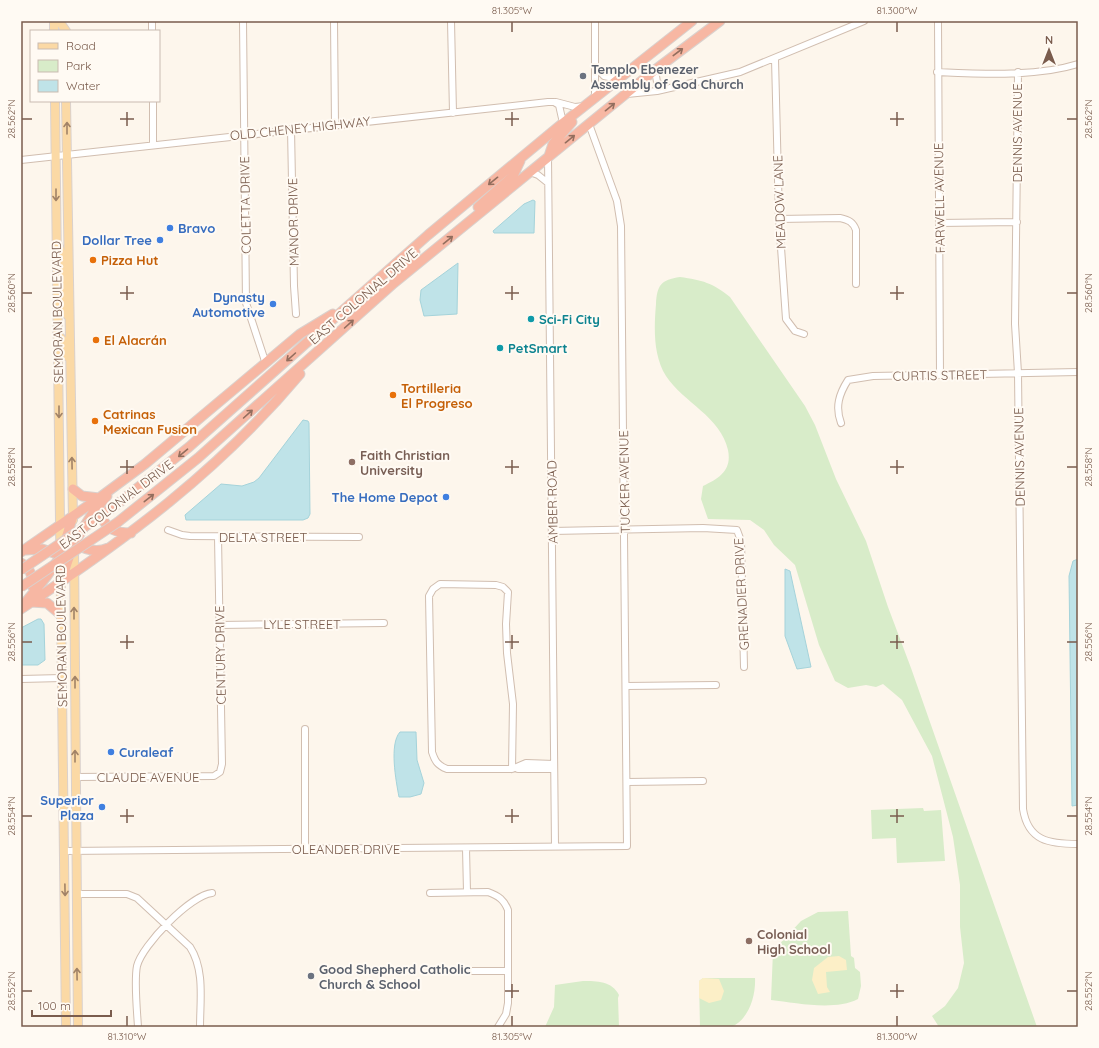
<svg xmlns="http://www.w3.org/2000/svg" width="1099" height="1048" font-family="Quicksand,sans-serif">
<rect width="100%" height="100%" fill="#fdf6ec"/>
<!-- green -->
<path fill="#d8ecc9" d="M680 277C702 280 713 283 730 297L805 406 815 425 836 479 866 541 888 607 911 668 1037 1027H939L932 1016 945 1006 958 988 964 963 960 927V885L953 837 932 756 902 700 883 684 876 687 866 685 848 688 835 681 819 645 795 565 774 545 764 530 750 520 708 519 701 499 703 486C720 478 732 470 728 450 721 417 683 402 666 376 653 355 654 328 656 304 657 285 661 280 680 277Z
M923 808 924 811 941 810 945 861 897 863 896 838 872 839 871 810Z
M848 911 851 956 854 958 855 968 860 972 861 986 858 999C835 1011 796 1003 771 1000L773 951 801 921 818 912Z
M703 978H755C756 995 749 1020 731 1027 723 1030 709 1027 700 1027L699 981Z
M583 981C597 981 612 981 619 995L618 998 619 1027H545L554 1007 555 985Z"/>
<!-- sand -->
<path fill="#fcefc7" d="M839 956 846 960 847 970 826 972 827 987 830 992 818 994 812 980 814 968 828 957Z
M703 978 719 979 724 991 721 1000 709 1003 699 998V981Z"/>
<!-- water -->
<path fill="#bfe3e8" stroke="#a5d3da" d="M533 200 535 201 534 233H494L493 231 524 204Z
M458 263 457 314 424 316 420 300 421 290Z
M303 420 308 421 309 423 310 514 308 518 303 520H186L185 515 221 484 242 486 254 482 259 478Z
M1078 559V805L1072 806 1069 576 1073 561Z
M785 569 790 571 811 667 797 669 785 636Z
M38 619H41L44 624 45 660 38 665H21V628Z
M400 732H416L417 760 424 783 421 794 410 797H399C396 781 389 744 400 732Z"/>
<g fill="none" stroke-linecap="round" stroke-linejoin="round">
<defs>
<path id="minor" d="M152 21V31
M243 21 246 303 265 361
M334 21 335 125
M451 21 453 113
M595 21V97
M938 21 940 375
M775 59 779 219 786 319 795 331 804 334
M596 67 604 76 618 79
M655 70 657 82 665 89
M937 72C982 74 1036 77 1078 64
M1018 72 1015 324 1018 373 1023 809C1028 841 1049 844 1078 844
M627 94 657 91 740 72 864 21
M153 101V145
M556 102 575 107 584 106
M291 129 294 286 296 314
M548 157 555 846
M21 160 548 102H554L559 105 563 123
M530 172 538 175 548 183
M779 219 840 218C849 220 853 222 856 230V284
M939 223 1017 222
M841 423C835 407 839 394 848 380L873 376 1078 372
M168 530 182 535 190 536 359 537
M552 531 703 528 737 530 741 541 744 667
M440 584 496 585 503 587 508 592 506 624 507 653 513 704 512 769H447C437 765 435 761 432 752L429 596 433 589Z
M219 625 384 623
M21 679 62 678
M626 686 716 685
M305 729V849
M512 769 526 763 554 764
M518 769H554
M75 777 214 776 220 772 222 764 218 537
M627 782 703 781
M466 848 467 892
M65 851 627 846 621 226 617 201 589 124
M430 893 488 892C499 896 504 900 508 910V1003L506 1014 498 1027
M77 894H127L137 898 190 947C205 970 200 1001 200 1027
M431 971H508
M138 1027C137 1010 134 981 137 966 142 945 191 895 212 893"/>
<path id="major" d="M54 21V31
M59 21 66 31
M55 101 66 1027
M66 101 73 520
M57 243C70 265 56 293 68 316
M57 334 64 341V348L68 357
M74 548 78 1027"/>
<path id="highway" d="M549 156 553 144 572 122
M478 207 513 176 520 161
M397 278 415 252
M73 489 82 496 99 498
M101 509C102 528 114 533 131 533
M111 509 189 447 428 235 563 123 692 21
M118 522 198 458 394 283 655 70 720 21
M76 544C86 550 97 553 108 548
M26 550 42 549 54 553
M21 552 99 498 145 464 300 334 333 314
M21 563C30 568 33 575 32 586
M60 584 74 543 94 511 107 496
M31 602 47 603 60 614
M25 603 47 576 60 557 73 516
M21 609C126 539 218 472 300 374"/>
</defs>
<!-- minor casing -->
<use href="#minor" stroke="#d1beb0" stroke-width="8"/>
<!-- major casing -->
<use href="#major" stroke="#dad1cd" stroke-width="10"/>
<!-- highway casing -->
<use href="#highway" stroke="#dad1cd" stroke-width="11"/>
<!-- minor -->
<use href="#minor" stroke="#fff" stroke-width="6"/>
<!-- major -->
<use href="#major" stroke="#fbd9a5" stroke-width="8"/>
<!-- highway -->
<use href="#highway" stroke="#f7b7a3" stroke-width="9"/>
<defs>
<path id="highway-bridge" d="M21 570 111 509
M21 587 118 522"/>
</defs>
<!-- highway-bridge casing -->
<use href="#highway-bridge" stroke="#dad1cd" stroke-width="11" stroke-linecap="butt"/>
<!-- highway-bridge -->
<use href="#highway-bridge" stroke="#f7b7a3" stroke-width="9"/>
</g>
<!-- one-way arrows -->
<defs><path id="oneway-shaft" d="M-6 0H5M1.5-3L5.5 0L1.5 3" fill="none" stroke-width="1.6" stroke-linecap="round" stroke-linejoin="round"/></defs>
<g stroke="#936e5e">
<use href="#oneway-shaft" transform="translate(678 52) rotate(-37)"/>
<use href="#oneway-shaft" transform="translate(610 107) rotate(-39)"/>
<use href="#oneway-shaft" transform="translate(570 139) rotate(-39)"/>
<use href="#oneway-shaft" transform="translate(493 181) rotate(141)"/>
<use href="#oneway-shaft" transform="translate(448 240) rotate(-39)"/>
<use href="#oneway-shaft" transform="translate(349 324) rotate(-42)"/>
<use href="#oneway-shaft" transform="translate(291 357) rotate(138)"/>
<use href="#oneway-shaft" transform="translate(248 414) rotate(-42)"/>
<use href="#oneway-shaft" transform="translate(183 453) rotate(140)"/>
<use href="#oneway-shaft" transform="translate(149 498) rotate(-38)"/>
</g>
<g stroke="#a18267">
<use href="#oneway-shaft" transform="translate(67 128) rotate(-90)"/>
<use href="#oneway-shaft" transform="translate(56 195) rotate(90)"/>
<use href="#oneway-shaft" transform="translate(59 412) rotate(90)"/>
<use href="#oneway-shaft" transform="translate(72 463) rotate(-91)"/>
<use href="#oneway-shaft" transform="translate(74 613) rotate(-90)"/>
<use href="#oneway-shaft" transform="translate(75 682) rotate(-90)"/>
<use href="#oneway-shaft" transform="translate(75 756) rotate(-90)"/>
<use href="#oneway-shaft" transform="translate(65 890) rotate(89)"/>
<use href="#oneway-shaft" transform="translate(77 974) rotate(-91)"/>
</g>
<!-- ticks -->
<path fill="none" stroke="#7a5c4d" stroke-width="1.5" d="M512 22V32M897 22V32M127 112V126M512 112V126M897 112V126M22 119H32M120 119H134M505 119H519M890 119H904M1067 119H1077M127 286V300M512 286V300M897 286V300M22 293H32M120 293H134M505 293H519M890 293H904M1067 293H1077M127 460V474M512 460V474M897 460V474M22 467H32M120 467H134M505 467H519M890 467H904M1067 467H1077M127 635V649M512 635V649M897 635V649M22 642H32M120 642H134M505 642H519M890 642H904M1067 642H1077M127 809V823M512 809V823M897 809V823M22 816H32M120 816H134M505 816H519M890 816H904M1067 816H1077M512 984V998M897 984V998M22 991H32M505 991H519M890 991H904M1067 991H1077M127 1016V1026M512 1016V1026M897 1016V1026"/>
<!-- markers -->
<g fill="#6b7280" stroke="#fffaf3" stroke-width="1.5">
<circle cx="583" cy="76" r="4"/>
<circle cx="311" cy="976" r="4"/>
</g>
<g fill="#3f7fe0" stroke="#fffaf3" stroke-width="1.5">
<circle cx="170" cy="228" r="4"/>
<circle cx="160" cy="240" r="4"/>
<circle cx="273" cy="304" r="4"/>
<circle cx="446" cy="497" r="4"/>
<circle cx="111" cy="752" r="4"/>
<circle cx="102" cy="807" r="4"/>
</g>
<g fill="#e8710a" stroke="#fffaf3" stroke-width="1.5">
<circle cx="93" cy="260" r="4"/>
<circle cx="96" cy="340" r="4"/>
<circle cx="393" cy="395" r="4"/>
<circle cx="95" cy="421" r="4"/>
</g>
<g fill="#0f9aa8" stroke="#fffaf3" stroke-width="1.5">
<circle cx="531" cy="319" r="4"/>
<circle cx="500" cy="348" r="4"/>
</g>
<g fill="#8d6e63" stroke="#fffaf3" stroke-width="1.5">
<circle cx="352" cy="462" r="4"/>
<circle cx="749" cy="941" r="4"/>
</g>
<g text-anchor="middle" stroke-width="4" stroke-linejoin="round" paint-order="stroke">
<!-- worship labels -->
<g font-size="13" font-weight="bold" fill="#5b616d" stroke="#fffaf3" text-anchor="start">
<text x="591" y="74">Templo Ebenezer<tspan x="591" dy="15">Assembly of God Church</tspan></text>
<text x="319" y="974">Good Shepherd Catholic<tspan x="319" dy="15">Church &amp; School</tspan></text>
</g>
<!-- street labels -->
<g font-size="13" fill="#7a5c4d" stroke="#fffaf3">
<text transform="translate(300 128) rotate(-6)" y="5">OLD CHENEY HIGHWAY</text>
<text transform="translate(1017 133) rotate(-90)" y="5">DENNIS AVENUE</text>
<text transform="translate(939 198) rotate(-91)" y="5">FARWELL AVENUE</text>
<text transform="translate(779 202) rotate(-92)" y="5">MEADOW LANE</text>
<text transform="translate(245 205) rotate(-91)" y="5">COLETTA DRIVE</text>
<text transform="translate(293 222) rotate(-91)" y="5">MANOR DRIVE</text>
<text transform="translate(363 296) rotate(-41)" y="5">EAST COLONIAL DRIVE</text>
<text transform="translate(57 312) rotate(-91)" y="5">SEMORAN BOULEVARD</text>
<text transform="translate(940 375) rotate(-1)" y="5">CURTIS STREET</text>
<text transform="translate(1019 457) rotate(-91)" y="5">DENNIS AVENUE</text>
<text transform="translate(624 482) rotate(-91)" y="5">TUCKER AVENUE</text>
<text transform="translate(552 502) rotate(-91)" y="5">AMBER ROAD</text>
<text transform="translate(116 504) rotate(-37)" y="5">EAST COLONIAL DRIVE</text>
<text x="263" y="542">DELTA STREET</text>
<text transform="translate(741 594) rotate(-93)" y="5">GRENADIER DRIVE</text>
<text x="302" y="629">LYLE STREET</text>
<text transform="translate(61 636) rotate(-91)" y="5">SEMORAN BOULEVARD</text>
<text transform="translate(220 655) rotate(-91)" y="5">CENTURY DRIVE</text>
<text x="148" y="782">CLAUDE AVENUE</text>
<text x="346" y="854">OLEANDER DRIVE</text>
</g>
<!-- shop labels -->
<g font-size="13" font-weight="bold" fill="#366cbe" stroke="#fffaf3" text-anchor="end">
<text x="178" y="233" text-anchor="start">Bravo</text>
<text x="152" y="245">Dollar Tree</text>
<text x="265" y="302">Dynasty<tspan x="265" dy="15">Automotive</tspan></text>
<text x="438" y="502">The Home Depot</text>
<text x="119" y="757" text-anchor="start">Curaleaf</text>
<text x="94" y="805">Superior<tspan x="94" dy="15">Plaza</tspan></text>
</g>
<!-- food labels -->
<g font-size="13" font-weight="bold" fill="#c56008" stroke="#fffaf3" text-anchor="start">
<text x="101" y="265">Pizza Hut</text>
<text x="104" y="345">El Alacrán</text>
<text x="401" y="393">Tortilleria<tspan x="401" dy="15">El Progreso</tspan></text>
<text x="103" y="419">Catrinas<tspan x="103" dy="15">Mexican Fusion</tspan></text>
</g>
<!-- culture labels -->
<g font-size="13" font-weight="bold" fill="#0d838f" stroke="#fffaf3" text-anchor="start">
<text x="539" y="324">Sci-Fi City</text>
<text x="508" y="353">PetSmart</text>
</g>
<!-- education labels -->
<g font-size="13" font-weight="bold" fill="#785e54" stroke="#fffaf3" text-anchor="start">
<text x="360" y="460">Faith Christian<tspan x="360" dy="15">University</tspan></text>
<text x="757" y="939">Colonial<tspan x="757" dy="15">High School</tspan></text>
</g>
</g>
<!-- border -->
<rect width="1099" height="1048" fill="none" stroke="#fffaf3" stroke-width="44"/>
<!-- legend -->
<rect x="30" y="30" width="130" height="72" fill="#fffaf3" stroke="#cabbb1"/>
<rect x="38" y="43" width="20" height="6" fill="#fbd9a5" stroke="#cabbb1"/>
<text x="66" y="50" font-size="12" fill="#7a5c4d">Road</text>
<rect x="38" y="60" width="20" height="12" fill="#d8ecc9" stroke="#cabbb1"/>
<text x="66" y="70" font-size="12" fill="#7a5c4d">Park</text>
<rect x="38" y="80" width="20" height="12" fill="#bfe3e8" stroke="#cabbb1"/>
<text x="66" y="90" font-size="12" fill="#7a5c4d">Water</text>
<!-- north arrow -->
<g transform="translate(1049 50)" stroke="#fffaf3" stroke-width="3" paint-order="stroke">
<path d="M0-3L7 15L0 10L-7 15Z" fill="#7a5c4d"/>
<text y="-6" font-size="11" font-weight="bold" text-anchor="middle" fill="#7a5c4d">N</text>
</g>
<!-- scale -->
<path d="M32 1010v6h79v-6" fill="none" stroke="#7a5c4d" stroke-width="2"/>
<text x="38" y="1010" font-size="12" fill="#7a5c4d" stroke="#fffaf3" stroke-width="3" paint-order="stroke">100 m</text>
<rect x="22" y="22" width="1055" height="1004" fill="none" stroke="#7a5c4d" stroke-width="1.5"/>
<g font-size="10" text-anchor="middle" fill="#7a5c4d">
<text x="512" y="14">81.305°W</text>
<text x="897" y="14">81.300°W</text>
<text transform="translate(11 119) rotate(-90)" y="4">28.562°N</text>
<text transform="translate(1088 119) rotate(-90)" y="4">28.562°N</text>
<text transform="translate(11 293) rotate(-90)" y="4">28.560°N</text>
<text transform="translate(1088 293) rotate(-90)" y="4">28.560°N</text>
<text transform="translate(11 467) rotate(-90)" y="4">28.558°N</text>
<text transform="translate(1088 467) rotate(-90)" y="4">28.558°N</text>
<text transform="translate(11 642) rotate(-90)" y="4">28.556°N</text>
<text transform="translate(1088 642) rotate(-90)" y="4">28.556°N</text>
<text transform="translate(11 816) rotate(-90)" y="4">28.554°N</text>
<text transform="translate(1088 816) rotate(-90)" y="4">28.554°N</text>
<text transform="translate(11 991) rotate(-90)" y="4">28.552°N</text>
<text transform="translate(1088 991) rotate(-90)" y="4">28.552°N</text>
<text x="127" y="1040">81.310°W</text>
<text x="512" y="1040">81.305°W</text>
<text x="897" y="1040">81.300°W</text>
</g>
</svg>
